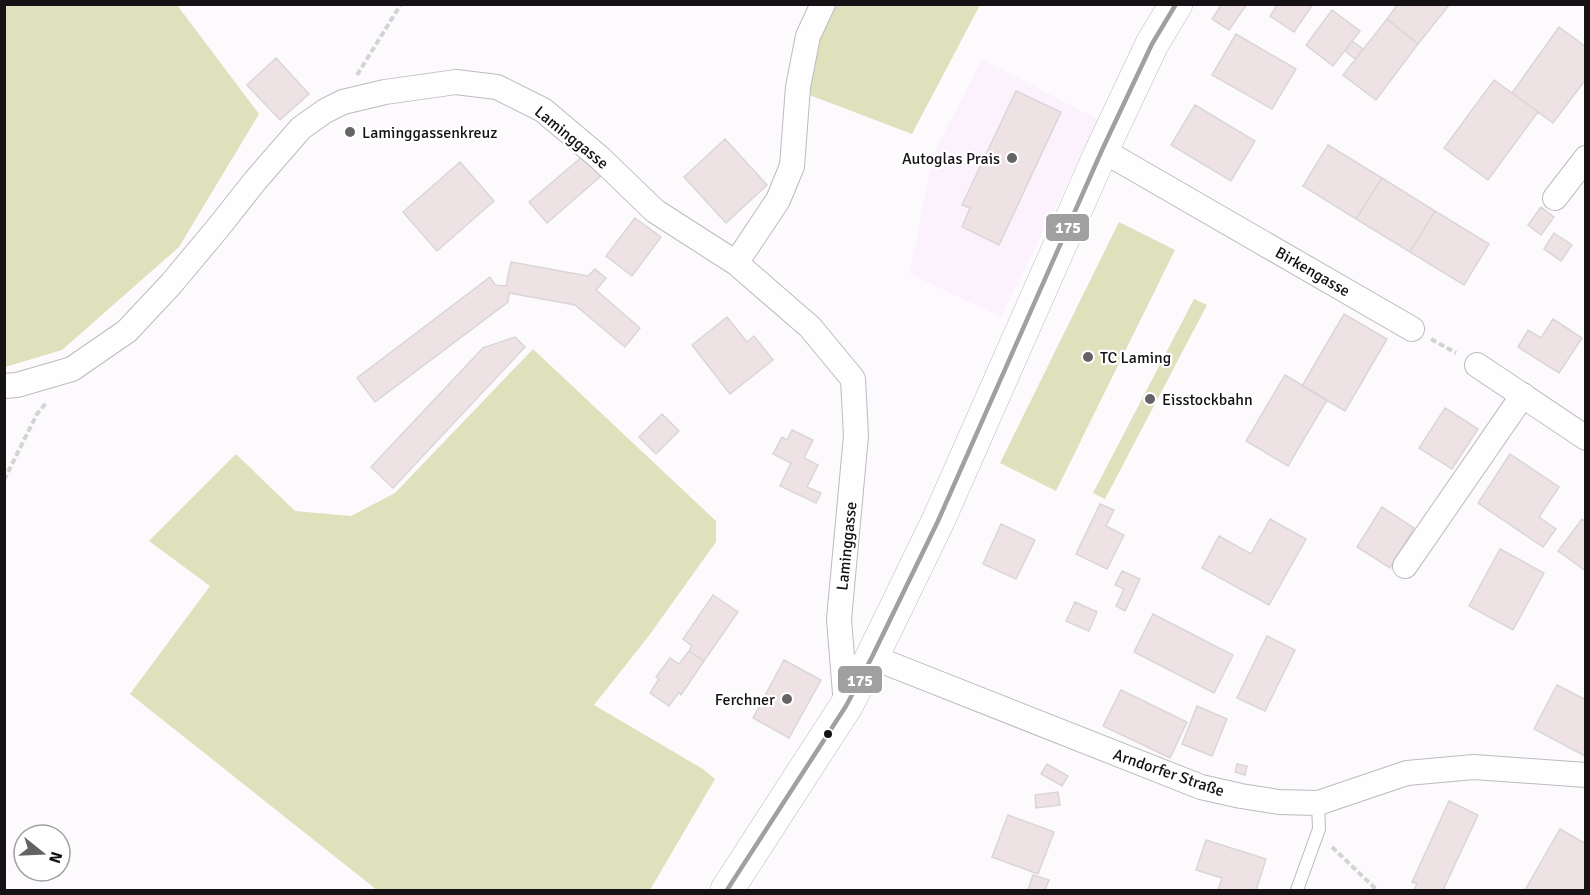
<svg xmlns="http://www.w3.org/2000/svg" width="1590" height="895" font-family="Signika,sans-serif">
<rect width="100%" height="100%" fill="#fcfafd"/>
<!-- built -->
<path fill="#fbf2fe" d="M982 59 1099 120 1001 317 910 274 932 157Z"/>
<!-- green -->
<path fill="#dfe1bc" d="M4 5H177L259 114 179 247 62 350 5 367Z
M811 5H980L912 134 791 88Z
M1119 222 1175 250 1056 491 1000 463Z
M1194 299 1207 305 1105 499 1093 493Z
M533 349 716 521V542L648 637 594 705 703 769 715 779 650 890H377L130 694 210 586 149 541 236 454 295 511 351 516 395 493Z"/>
<!-- building -->
<path fill="#eee2e4" stroke="#dad6d7" stroke-width="1.5" d="M1222 4H1247L1229 30 1212 19Z
M1278 4H1313L1294 32 1270 16Z
M1398 4H1450L1418 44 1387 19Z
M1332 10 1360 31 1333 66 1306 45Z
M1387 19 1418 44 1376 100 1343 75Z
M1559 27 1586 47V79L1553 123 1512 93Z
M1236 34 1296 69 1272 109 1212 75Z
M1352 41 1363 49 1355 59 1345 51Z
M276 58 309 94 280 120 247 85Z
M1494 80 1538 112 1488 180 1444 148Z
M1016 91 1061 112 999 245 962 227 970 208 962 205Z
M1195 105 1255 141 1231 181 1171 145Z
M725 139 767 185 726 223 684 177Z
M1328 145 1382 178 1356 219 1303 186Z
M583 156 601 176 547 223 529 202Z
M460 162 494 201 437 251 403 212Z
M1382 178 1435 211 1410 252 1356 219Z
M1541 207 1554 217 1541 235 1528 225Z
M1435 211 1489 244 1464 285 1410 252Z
M635 218 661 237 632 276 606 256Z
M1554 233 1572 245 1561 261 1544 249Z
M511 262 588 276 595 269 606 278 596 290 640 328 625 347 575 305 509 293 508 302 375 402 357 378 490 277 495 285 506 286Z
M1344 314 1387 339 1345 411 1302 386Z
M727 317 747 342 754 336 773 360 730 394 692 345Z
M1553 319 1582 338 1559 373 1518 347 1528 330 1541 338Z
M515 337 525 347 393 488 371 467 483 348Z
M1285 375 1327 400 1288 466 1246 441Z
M1445 408 1478 429 1452 469 1419 448Z
M662 414 679 431 656 454 639 437Z
M792 430 813 440 804 458 818 465 807 487 821 493 816 503 780 486 791 463 773 454 782 437 787 440Z
M1510 454 1559 487 1539 517 1556 529 1543 547 1478 503Z
M1100 504 1114 510 1106 526 1124 535 1107 569 1076 554Z
M1382 507 1414 528 1390 568 1357 547Z
M1270 519 1306 539 1269 605 1202 568 1219 536 1251 554Z
M1582 519 1586 522V571L1558 551Z
M1001 524 1035 540 1016 579 983 564Z
M1500 549 1544 573 1513 630 1469 606Z
M1122 571 1140 579 1125 611 1116 606 1124 589 1115 585Z
M713 595 738 612 704 661 689 651 692 646 683 639Z
M1075 602 1097 612 1089 631 1066 621Z
M1153 614 1233 655 1214 693 1134 652Z
M1267 636 1295 650 1265 711 1237 698Z
M689 651 704 661 681 695 679 692 669 706 650 693 659 679 656 677 670 658 679 664Z
M784 660 821 680 789 738 753 718Z
M1557 685 1586 700 1585 756 1534 729Z
M1121 690 1187 722 1170 758 1103 726Z
M1197 706 1227 719 1212 756 1182 744Z
M1047 764 1068 776 1062 786 1041 774Z
M1237 764 1247 766 1245 775 1235 772Z
M1058 792 1060 805 1036 808 1035 795Z
M1449 801 1478 815 1443 890H1414L1417 884 1412 882Z
M1008 815 1054 832 1038 874 992 857Z
M1560 829 1586 844V890H1525Z
M1206 840 1266 859 1256 890H1218L1222 878 1196 870Z
M1033 875 1049 880 1045 890H1028Z"/>
<g fill="none" stroke-linecap="round" stroke-linejoin="round">
<defs>
<path id="service" d="M1297 890 1319 829 1318 803"/>
<path id="minor" d="M1102 150 1412 329
M1555 198 1586 158
M736 263 778 200 792 166 798 87 808 36 823 4
M1477 365 1586 438
M4 386 17 385 72 369 127 331 171 284 217 229 255 181 301 128 325 111 343 102 385 92 456 82 497 87 543 110 600 158 655 211 736 263 810 327 853 379 856 436 839 619 846 706
M1405 566 1523 395
M872 657 1201 787 1241 796 1279 802 1318 803 1407 773 1474 767 1586 775"/>
<path id="secondary" d="M727 890 846 706 872 657 938 521 1102 150 1152 44 1176 4"/>
</defs>
<!-- service casing -->
<use href="#service" stroke="#bcbabd" stroke-width="14"/>
<!-- minor casing -->
<use href="#minor" stroke="#bcbabd" stroke-width="26"/>
<!-- secondary casing -->
<use href="#secondary" stroke="#bcbabd" stroke-width="34"/>
<!-- path -->
<path stroke="#d4d3d4" stroke-width="4" stroke-dasharray="6 3" stroke-linecap="butt" d="M357 75 401 4
M1431 339 1456 353
M4 480 37 414 46 403
M1332 847 1377 890"/>
<!-- service -->
<use href="#service" stroke="#fffeff" stroke-width="12"/>
<!-- minor -->
<use href="#minor" stroke="#fffeff" stroke-width="24"/>
<!-- secondary -->
<use href="#secondary" stroke="#fffeff" stroke-width="33"/>
<defs>
<path id="bus-1" d="M727 890 846 706 872 657 938 521 1102 150 1152 44 1176 4"/>
</defs>
<!-- bus-1 casing -->
<use href="#bus-1" stroke="#fff" stroke-width="9"/>
<!-- bus-1 -->
<use href="#bus-1" stroke="#a1a0a1" stroke-width="4.5"/>
</g>
<!-- markers -->
<g fill="#666366" stroke="#fff" stroke-width="2">
<circle cx="350" cy="132" r="6"/>
<circle cx="1012" cy="158" r="6"/>
<circle cx="1088" cy="357" r="6"/>
<circle cx="1150" cy="399" r="6"/>
<circle cx="787" cy="699" r="6"/>
</g>
<circle fill="#151115" stroke="#fff" stroke-width="2" cx="828" cy="734" r="5"/>
<g text-anchor="middle" stroke-width="4.5" stroke-linejoin="round" paint-order="stroke">
<!-- poi labels -->
<g font-size="16" fill="#151115" stroke="#fff" text-anchor="start">
<text x="362" y="138">Laminggassenkreuz</text>
<text x="1000" y="164" text-anchor="end">Autoglas Prais</text>
<text x="1100" y="363">TC Laming</text>
<text x="1162" y="405">Eisstockbahn</text>
<text x="775" y="705" text-anchor="end">Ferchner</text>
</g>
<!-- street labels -->
<g font-size="16" fill="#151115" stroke="#fff">
<text transform="translate(572 137) rotate(39)" y="6">Laminggasse</text>
<text transform="translate(1313 271) rotate(30)" y="6">Birkengasse</text>
<text transform="translate(846 546) rotate(-84)" y="6">Laminggasse</text>
<text transform="translate(1169 772) rotate(19)" y="6">Arndorfer Straße</text>
</g>
</g>
<g stroke="#fff" stroke-width="2">
<rect x="1045" y="213" width="45" height="29" rx="6" fill="#a1a0a1"/>
<rect x="837" y="665" width="46" height="29" rx="6" fill="#a1a0a1"/>
</g>
<g font-size="16" text-anchor="middle" font-weight="bold" fill="#fff">
<text x="1068" y="233">175</text>
<text x="860" y="686">175</text>
</g>
<!-- border -->
<rect width="1590" height="895" fill="none" stroke="#151115" stroke-width="12"/>
<!-- north arrow -->
<g transform="translate(42 853) rotate(108)"><circle r="28" fill="#ffffff" stroke="#a1a0a1" stroke-width="1.5"/>
<path d="M0-4.5L10 22L0 15L-10 22Z" fill="#666366"/>
<text y="-9" font-size="16" font-weight="bold" text-anchor="middle" fill="#151115">N</text>
</g>
</svg>
